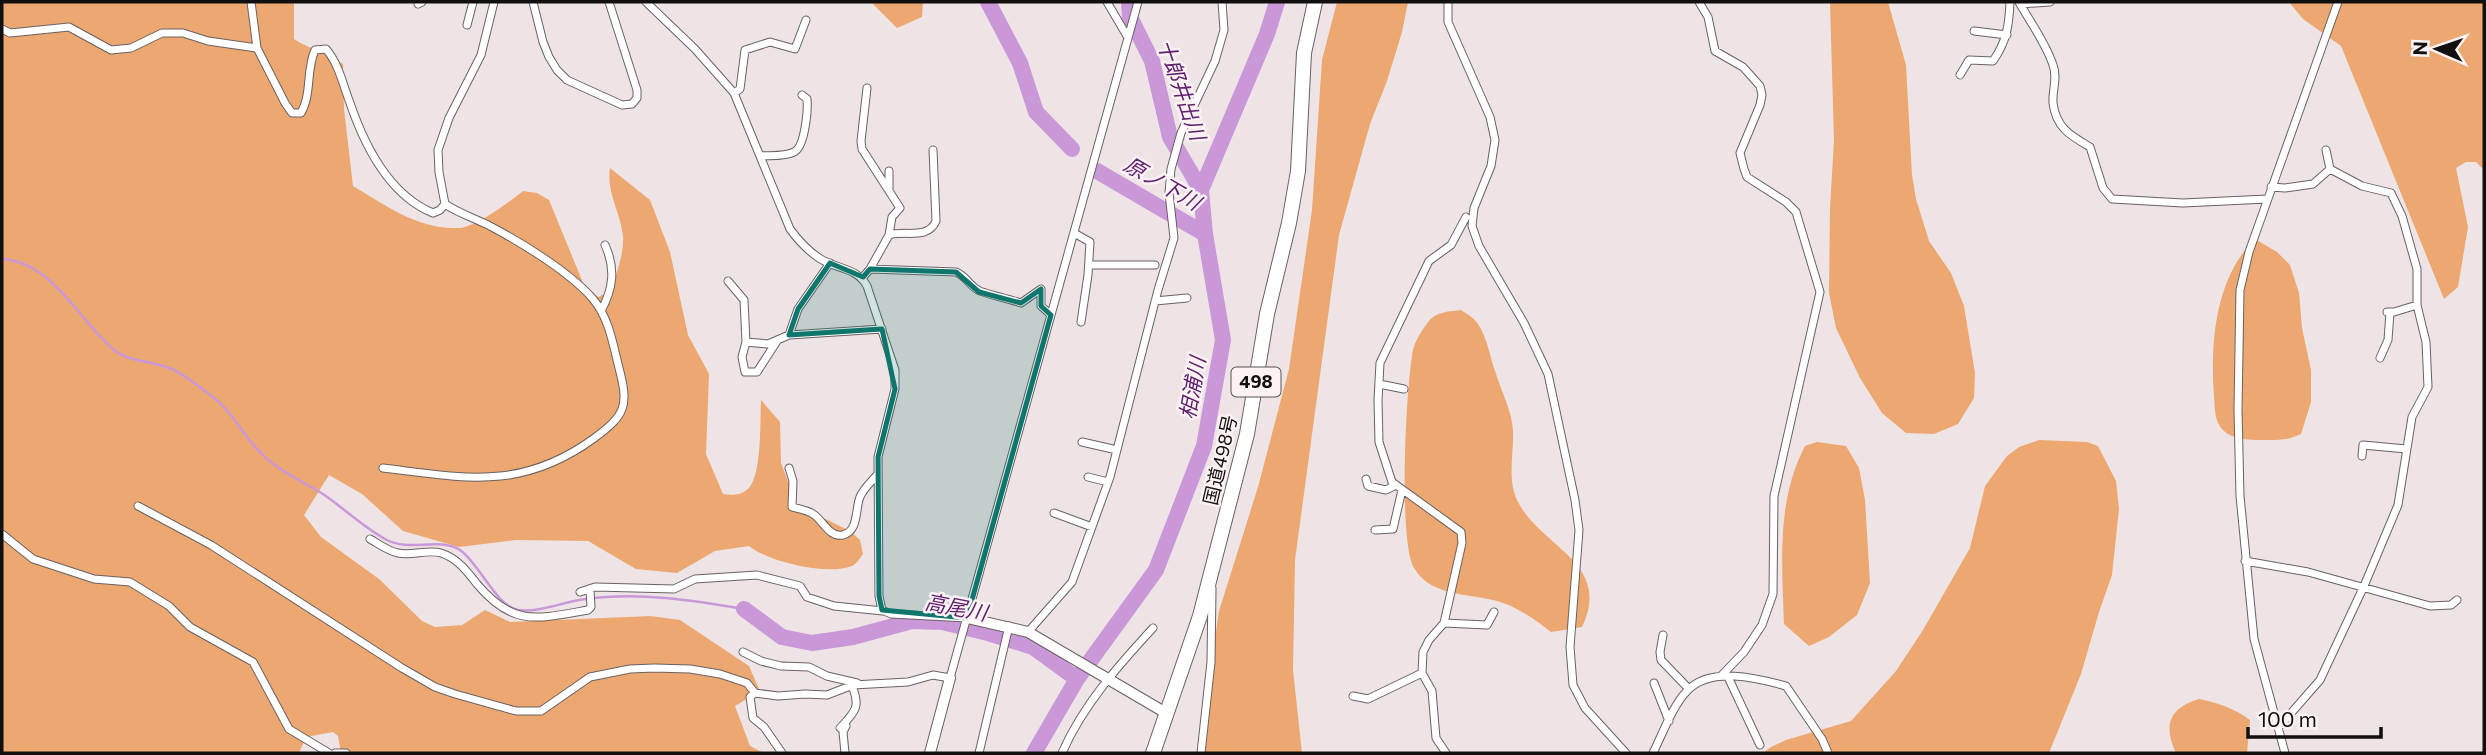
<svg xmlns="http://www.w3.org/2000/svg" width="2486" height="755" font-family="Commissioner,'Noto Sans JP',sans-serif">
<rect width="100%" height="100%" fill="#efe4e5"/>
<!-- forest -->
<path fill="#eca870" d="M2 2H294V39C310 50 328 52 343 64L344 109 353 186C385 205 419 230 458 228 475 228 509 202 523 191L537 193 549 200 586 290 598 297 611 291C616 274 624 255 623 237 621 213 606 193 610 168L650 200 670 252 688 335 709 374 706 454 723 494C733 495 741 496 749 488 762 473 760 420 761 400L780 422 781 463 797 505 850 531 860 540 863 554C860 558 857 564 852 566 827 576 769 562 749 546L715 551 677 573 636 569 588 541 516 540 459 547 403 531 362 494 329 475 304 515 321 537 379 579 422 621 435 627 462 625 485 610 510 622 650 616 680 620 749 666 760 691 735 706 750 746 764 753H341L338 736 333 732 306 737 299 753H2Z
M871 2H923L922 17 897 28Z
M1337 2H1408L1402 32 1387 81 1370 124 1339 235 1295 560 1293 670 1302 753H1198L1219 611 1258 487 1289 369 1312 210 1322 60Z
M1830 2H1888L1906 65 1912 175 1916 199 1929 241 1951 273 1964 306 1975 373 1974 398 1958 424 1934 434 1906 433 1882 413 1860 378 1836 328 1829 293 1830 207 1834 141Z
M2289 2H2484V170L2476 162H2466L2456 168 2468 227 2458 287 2444 299 2341 46 2303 19Z
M2255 239 2277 252 2290 265 2299 293 2302 328 2311 370V402L2301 434C2287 441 2275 440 2260 440 2249 440 2232 439 2224 431 2214 422 2215 409 2214 396 2210 343 2215 278 2255 239Z
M1461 310C1467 314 1474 318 1478 324 1488 339 1490 358 1496 374 1502 393 1512 411 1513 431 1514 454 1507 478 1517 500 1540 548 1613 562 1582 627L1551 632C1537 621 1523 611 1506 604 1476 592 1433 600 1414 568 1398 540 1406 386 1413 350 1415 341 1422 330 1428 322 1435 312 1450 311 1461 310Z
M2039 440 2087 442 2098 446 2116 481 2119 509 2112 575 2099 612 2081 674 2049 753H1763L1771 747 1786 740 1851 721 1896 671 1923 630 1970 548 1985 486 2007 456 2019 447Z
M1817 442 1846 446 1859 468 1865 500 1870 583 1857 615 1829 637 1809 646 1784 624C1782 563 1776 502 1805 446Z
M2199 699C2218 703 2234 708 2250 720L2247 753H2176C2163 725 2169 708 2199 699Z"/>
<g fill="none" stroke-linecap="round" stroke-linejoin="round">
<!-- stream -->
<path stroke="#ca97d8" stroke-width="2.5" d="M2 259C53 262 79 321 114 350 129 362 152 361 169 368 184 373 200 388 213 397 233 412 243 436 261 453 278 471 302 481 323 494 345 509 364 528 387 540 410 552 439 537 460 550 479 563 496 606 518 610 540 613 565 601 586 599 639 592 692 600 744 609"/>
<!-- river -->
<path stroke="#ca97d8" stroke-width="16" d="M988 2 1020 63 1036 112 1072 149
M1129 2 1130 17 1152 61 1170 137 1201 190
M1097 171 1205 234
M744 609 782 637 812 643 853 637 912 621 942 622 988 633 1033 647 1077 679
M1034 753 1077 679 1156 570 1204 446 1223 340 1205 234 1201 190 1267 34 1277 2"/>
<defs>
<path id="street" d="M251 2 257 48 285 103 292 113H301C312 94 306 69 315 50L326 49C339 64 343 85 350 103 365 147 389 195 433 213L440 210 445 204
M533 2 543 42 549 57 557 70 567 80 622 105 632 104 637 98V90L609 2
M646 2 695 49 734 93 790 229C798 240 807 250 819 258 835 269 857 267 867 286L895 370V389L878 457 879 596 882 610 891 614 967 618
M1107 2 1127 36
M1448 2V22L1490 117 1495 140 1491 166 1474 208 1472 226 1479 246 1524 323 1548 374 1575 500 1579 530 1570 647 1573 685 1585 708 1626 753
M1699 2 1708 17 1715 51 1743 67 1760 86 1762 95 1760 105 1740 153 1744 169 1747 177 1786 202 1796 212 1820 292 1774 496 1773 594 1762 625 1744 652 1721 676
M2019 2C2030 22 2046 43 2053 65 2058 78 2052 90 2053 103 2056 128 2071 136 2090 147L2103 188 2112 199 2183 203 2267 199
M418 4 422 2
M2020 4 2050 2
M467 25 473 2
M2 29 10 33 69 27 111 50 131 48 162 33H183L208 41 257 48
M1974 31 2007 35
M1960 75 1969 60 1993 61C2007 41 2009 25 2010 2
M867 88 861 141 862 149 900 208 892 217 889 235
M734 93 740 89 745 50 770 42 795 49 806 20
M2326 150 2330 169
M760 156C769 155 785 157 794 152 805 147 808 110 807 99L802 95
M2271 187 2285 188 2313 184 2330 169 2362 186 2391 193 2402 216 2417 269V305L2426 342 2428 387 2412 417 2398 505 2364 586 2320 680 2278 728
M889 188V171
M1074 233 1090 242 1088 275 1081 322
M830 263 798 309 789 335 882 329
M1089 265H1155
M870 269 889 235C906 230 928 240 936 221L933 150
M863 277 870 269 956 272C966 276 969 285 978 290 982 293 1013 300 1021 303L1041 289V306L1051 315
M728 281 744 300 746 342 768 344 789 335
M1155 301 1187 298
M601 311C613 289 616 269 605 245
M2387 312H2394L2417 305
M746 342 742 357 745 372H757L777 341
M2380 358 2388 340 2390 312
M1379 384 1404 389
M1082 442 1117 450
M2362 456 2363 445 2406 449
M383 468C465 478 521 491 593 439 626 415 629 406 619 368 613 344 609 318 593 299 570 272 519 241 488 225 474 218 458 213 445 204L439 172 438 150 449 118 481 55 494 2
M789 468 793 481 792 507C799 509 807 510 813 514 823 520 829 538 843 535 859 531 855 509 860 497 863 489 871 482 877 475
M1088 477 1108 482
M1366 479 1368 486 1386 490 1396 485
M138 506 211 545 402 668 435 687 455 694 516 711H541L590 677 630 669 654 668 690 669 720 674 747 683 755 693 778 696 805 694 827 695 853 685 908 682 933 675 950 678 1138 2
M1054 513 1092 527
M1375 530 1393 529 1402 490
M2 534 33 559 94 579 130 582 169 606 190 627 253 662 289 729 329 753
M370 539C379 544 388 551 398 553 412 556 428 549 441 553 457 558 467 571 477 584 513 627 537 619 588 610L591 607 590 590
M2245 561 2308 572 2430 606 2451 605 2457 600
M580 592 595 587 674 589 695 579 757 575 800 586 807 597 834 606 883 611
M1444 623 1487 625 1494 612
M1028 632 1072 582 1110 477 1158 290 1174 238 1169 193 1171 169 1181 133 1215 61 1224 30 1222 2
M1663 635 1660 652 1661 660 1689 689
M743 652 761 661 781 666 809 667 827 676 857 683
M1728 677 1760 745
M1654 683 1669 721
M755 693 750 697 753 718 764 727 782 753
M1353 696 1368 699 1422 673
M840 728C855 712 861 707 852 686
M335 753H346
M845 753 843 732 846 726
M979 753 1009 626
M1062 753C1083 705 1118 666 1153 628
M1201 753 1211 662 1212 588
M1446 753 1436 738 1432 691 1422 673 1423 652 1429 640 1444 623 1462 543 1461 532 1392 482 1379 442 1378 400 1380 363 1429 261 1451 245 1466 217
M1653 753C1662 735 1673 705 1687 691 1710 666 1757 678 1786 686L1822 739 1828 753
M2285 753 2254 639 2240 496 2238 410 2240 290 2249 252 2338 2"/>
<path id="secondary" d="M967 618 1028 632 1166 713
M930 753 950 678"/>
<path id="highway" d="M1153 753 1200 616 1247 434 1267 314 1289 223 1298 171 1304 53 1315 2"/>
</defs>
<!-- street casing -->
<use href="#street" stroke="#6a6162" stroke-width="9"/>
<!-- secondary casing -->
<use href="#secondary" stroke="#6a6162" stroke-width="12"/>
<!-- highway casing -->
<use href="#highway" stroke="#6a6162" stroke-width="16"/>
<!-- street -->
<use href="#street" stroke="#fff" stroke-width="7"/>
<!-- secondary -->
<use href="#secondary" stroke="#fff" stroke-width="10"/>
<!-- highway -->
<use href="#highway" stroke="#fff" stroke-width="14"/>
</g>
<!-- marked area -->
<path fill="#0f766e" fill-opacity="0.2" stroke="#0f766e" stroke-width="5" stroke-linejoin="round" d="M830 263 863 277 870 269 956 272 979 292 1021 303 1041 289V306L1051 315 967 618 882 610 879 596 878 457 895 389 882 329 789 335 798 309Z"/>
<g text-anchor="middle" stroke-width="5" stroke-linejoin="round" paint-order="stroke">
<!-- shield labels -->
<rect fill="#fcf2f3" stroke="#585353" stroke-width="2" x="1231.5" y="367.5" width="49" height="29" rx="5"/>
<g font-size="18" font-weight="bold" fill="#120f0f">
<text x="1256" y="388">498</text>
</g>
<!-- street labels -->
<g font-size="19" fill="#120f0f" stroke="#fcf2f3">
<text transform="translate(1220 460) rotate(-77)" y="7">国道498号</text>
</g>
<!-- water labels -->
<g font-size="21" font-style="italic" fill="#60216f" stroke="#fcf2f3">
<text transform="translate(1181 90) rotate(71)" y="7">十郎井出川</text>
<text transform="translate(1162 184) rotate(30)" y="7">原ノ下川</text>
<text transform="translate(1193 388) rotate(-80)" y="7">相浦川</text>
<text transform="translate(956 608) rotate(11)" y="7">高尾川</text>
</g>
</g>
<!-- border -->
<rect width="2486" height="755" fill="none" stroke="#120f0f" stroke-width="7"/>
<!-- north arrow -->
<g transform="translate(2437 49) rotate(272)" stroke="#fcf2f3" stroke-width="5" paint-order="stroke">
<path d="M0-5L12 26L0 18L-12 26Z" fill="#120f0f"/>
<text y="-10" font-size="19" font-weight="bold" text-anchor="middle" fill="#120f0f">N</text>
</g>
<!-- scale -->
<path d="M2248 727v10h133v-10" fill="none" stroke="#120f0f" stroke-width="3.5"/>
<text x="2258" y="727" font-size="21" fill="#120f0f" stroke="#fcf2f3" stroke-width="5" paint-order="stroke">100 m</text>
</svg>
